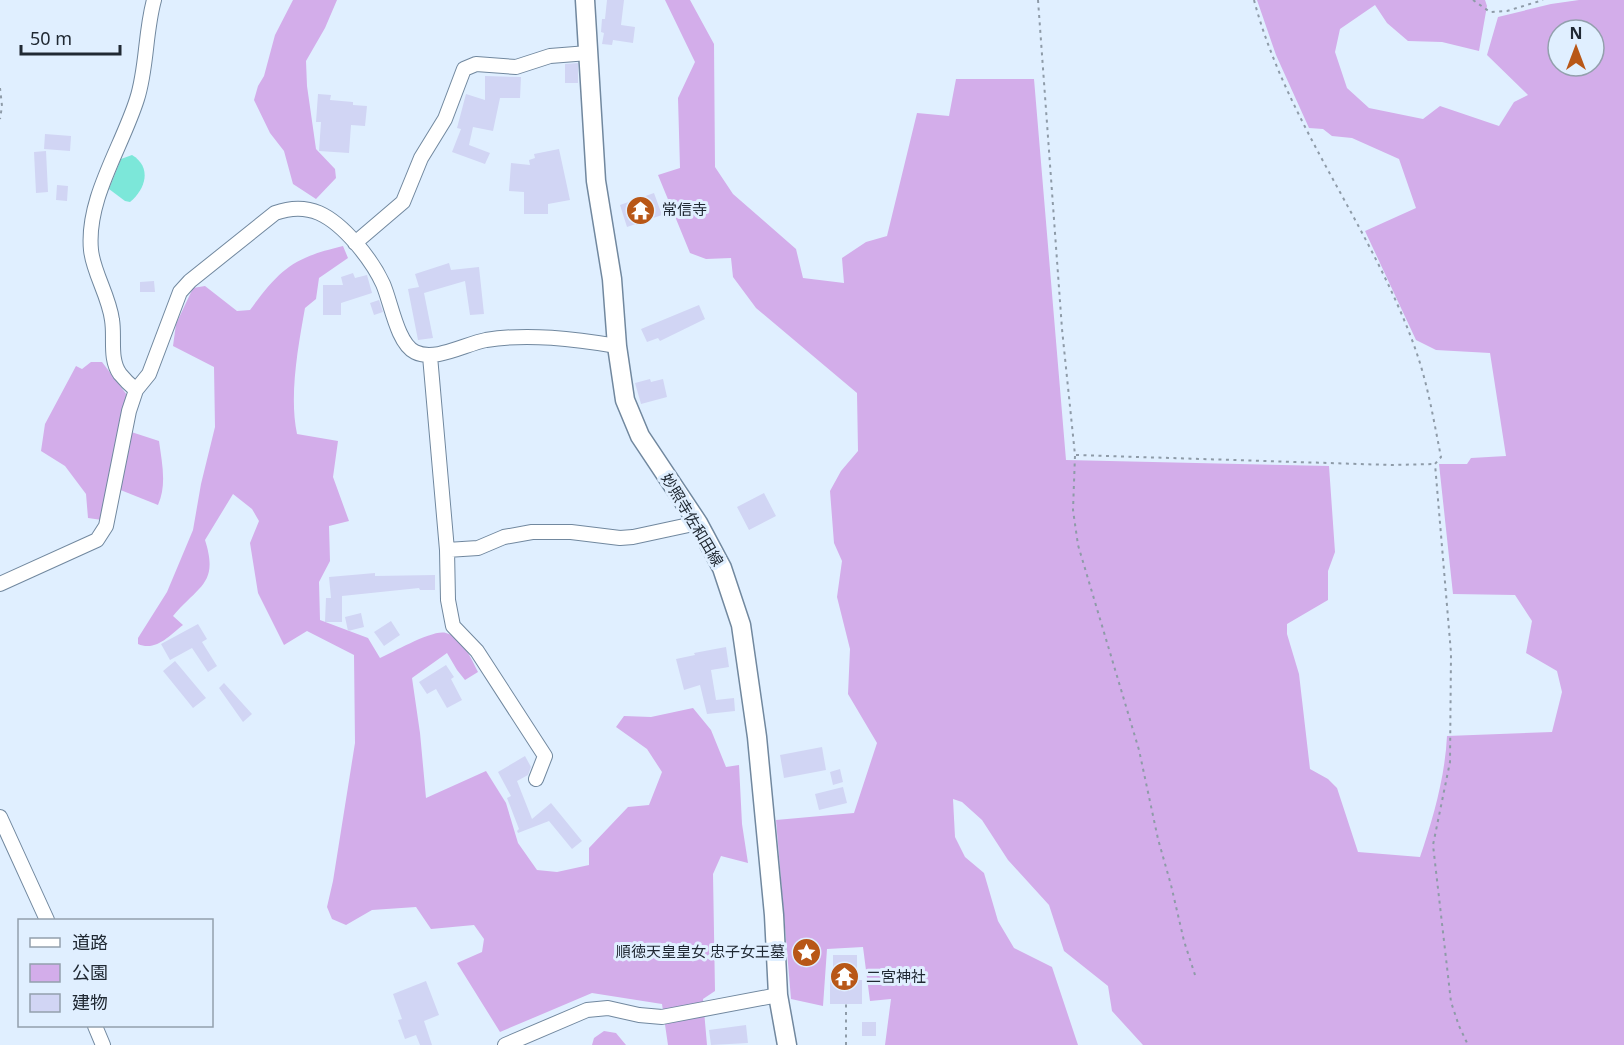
<svg xmlns="http://www.w3.org/2000/svg" width="1624" height="1045" font-family="'Noto Sans','Noto Sans JP',sans-serif">
<rect width="100%" height="100%" fill="#e0efff"/>
<!-- green -->
<path fill="#d3adea" fill-rule="evenodd" d="M293 0H337L325 28 306 61 307 86 316 149 335 169 336 178 316 199 293 184 284 151 270 133 254 100 258 86 264 76 275 35Z
M665 0H690L714 44 715 167 733 194 796 249 803 278 844 283 842 258 866 242 887 236 917 113 949 116 956 79H1034L1066 460 1329 466 1335 552 1328 571V600L1287 624V634L1299 674 1310 769 1328 779 1337 788 1358 852 1420 857C1433 819 1445 777 1447 736L1552 732 1562 692 1557 671 1526 653 1532 621 1515 595 1453 594 1439 464H1467L1471 458 1506 456 1490 353 1436 350 1416 340 1365 231 1416 208 1399 159 1352 138 1332 136 1323 129 1309 128 1276 55 1257 0H1485L1487 6 1479 51 1442 42 1408 41 1387 23 1375 5 1340 29 1335 52 1347 88 1369 108 1423 119 1440 106 1499 126 1514 102 1528 95 1487 55 1498 17 1551 4 1579 0H1624V1045H1143L1112 1011 1108 986 1064 951 1049 905 1008 860 982 820 962 802 953 799 955 837 965 857 984 873 998 921 1014 948 1052 967 1078 1045H885L891 999 870 1001 863 947 827 949 823 1006 791 999 776 820 854 813 877 743 848 694 850 649 837 597 842 561 834 543 830 491 841 471 858 451 857 393 756 308 733 277 731 258 706 259 690 253 658 175 680 168 678 98 695 62ZM1558 30H1594V66H1558Z
M343 246 348 258 319 278 316 299 305 308C298 347 289 396 297 434L338 441 333 477 349 521 329 526 330 561 319 582 320 620 368 638 380 658C394 652 433 629 446 633 462 637 471 658 478 672L465 680 457 670 447 653 412 678 420 733 426 798 486 771 506 803 518 843 537 870 557 872 589 865V848L628 807 649 805 662 772 647 749 616 727 624 716 651 717 693 708 711 730 726 767 739 765 742 824 748 863 721 856 713 874 715 991 703 999 707 1045H668L662 1004 592 993 500 1032 457 963 482 952 484 939 474 925 431 929 416 907 372 910 346 925 332 919 327 907 333 881 355 743 354 655 307 631 284 645 258 593 250 543 259 521 252 509 233 494 205 540C219 584 199 585 173 616L183 625C170 635 156 652 138 644V638L167 592 193 530 201 484 215 427 214 367 173 346 176 324 193 288 205 286 237 311 250 310C281 268 293 258 343 246Z
M91 362H102L127 395 119 428 159 441C162 463 167 485 158 505L108 485 102 520 88 518 86 494 65 466 41 451 45 424 76 366 82 369Z
M604 1031 616 1033 626 1045H592L594 1038Z"/>
<!-- water -->
<path fill="#7ce7d9" d="M132 155C152 167 146 189 130 202L125 201 109 189 121 159Z"/>
<!-- building -->
<path fill="#d1d5f4" d="M607 0H624L621 25 635 27 633 43 613 40 612 45 602 44 604 33 601 32 602 19H605Z
M578 63V83H565V64Z
M485 76 521 77 520 98H500L493 131 473 127 469 145 490 153 485 164 452 152 461 129 457 128 466 94 485 100Z
M318 94 331 95 330 100 353 102V105L367 106 365 126 351 125 349 153 319 151 321 122H316Z
M45 134 71 136 70 151 44 149Z
M559 149 570 200 548 204V214H524V192L509 191 511 163 530 165 529 160 535 158 534 154Z
M46 151 48 192 36 193 34 152Z
M57 185 68 186 67 201 56 200Z
M654 193 662 215 627 227 620 205Z
M449 263 451 270 479 267 484 314 470 315 465 281 424 293 433 338 418 340 408 289 419 287 415 274Z
M353 273 355 278 367 275 372 293 341 303V315H323V285H343L341 277Z
M154 281 155 292H140V282Z
M379 300 383 312 374 315 370 303Z
M699 305 705 319 660 341 658 338 647 342 641 329Z
M650 379 651 382 663 379 667 397 641 404 635 383Z
M764 493 776 516 749 530 737 507Z
M375 573V576L435 575V590H420L419 588 342 596V622H325L326 598H331L329 577Z
M361 613 364 627 348 631 345 617Z
M391 621 400 635 384 646 374 632Z
M198 624 207 639 202 642 217 666 208 672 192 648 170 660 161 644Z
M726 647 729 667 711 670 716 700 734 698 735 711 707 714 700 685 684 690 676 659 695 655 694 653Z
M175 661 206 698 193 708 163 671Z
M446 665 454 677 451 679 462 700 447 708 436 689 427 694 419 682Z
M224 683 252 714 243 722 219 688Z
M822 747 826 770 784 778 780 755Z
M525 756 531 767 528 775 517 781 532 819 551 803 582 841 572 849 549 821 518 833 517 831 519 829 507 798 511 796 498 772Z
M840 769 843 782 833 785 830 772Z
M843 787 847 803 819 810 815 794Z
M833 955H857V980H862V1004H830V980H833Z
M426 981 439 1015 424 1021 432 1045H420L416 1035 405 1039 398 1020 402 1019 393 994Z
M862 1022H876V1036H862Z
M746 1025 748 1043 711 1045 709 1030Z"/>
<g fill="none" stroke-linecap="round" stroke-linejoin="round">
<defs>
<path id="street" d="M355 243 403 202 421 158 445 119 464 69 476 64 516 67 550 56 588 53
M430 356 447 550 448 600 453 626 477 651 545 756 536 779
M136 390C130 385 124 379 120 374 109 359 115 337 112 320 109 296 93 272 91 250 86 199 122 147 137 99 147 68 145 33 154 0
M447 550 478 548 504 537 532 532H571L620 538 633 537 698 523
M0 584 97 540 106 526 129 411 136 390 149 374 180 292 190 281 275 213C289 208 305 207 319 213 344 224 372 260 383 284 391 302 397 343 415 352 435 362 465 344 486 340 528 333 575 339 617 346
M0 817 47 920
M95 1026 103 1045
M505 1045 587 1010 608 1008 639 1015 662 1017 778 995"/>
<path id="secondary" d="M585 0 596 181 612 279 617 346 625 400 640 436 698 523 722 568 741 625 757 737 774 915 778 995 787 1045"/>
</defs>
<!-- street casing -->
<use href="#street" stroke="#71889f" stroke-width="16"/>
<!-- secondary casing -->
<use href="#secondary" stroke="#71889f" stroke-width="21"/>
<!-- path -->
<path stroke="#8e9ba8" stroke-width="2" stroke-dasharray="3 4.5" stroke-linecap="butt" d="M1038 0 1062 329 1075 455 1073 510 1078 545 1139 750 1158 839 1171 885 1184 941 1195 975
M1254 0C1281 102 1343 189 1388 284 1398 305 1408 328 1416 351 1428 385 1434 422 1441 457L1435 464 1451 653 1450 762 1433 845 1451 1002 1459 1026 1468 1045
M1473 0 1490 12 1507 11 1543 0
M0 88 2 106 0 119
M1076 455 1391 465 1435 464
M846 1045V1004"/>
<!-- street -->
<use href="#street" stroke="#fff" stroke-width="14"/>
<!-- secondary -->
<use href="#secondary" stroke="#fff" stroke-width="18"/>
</g>
<!-- icons -->
<defs>
<symbol id="temple-disc" viewBox="-11 -11 22 22"><circle r="9.5" fill="#b85717" stroke="#e0efff"/><path d="M0-6L5-2H3V0L6.5 2.5H4V6H1.5V3h-3V6H-4V2.5H-6.5L-3 0V-2H-5Z" fill="#fff"/></symbol>
<symbol id="sight-disc" viewBox="-11 -11 22 22"><circle r="9.5" fill="#b85717" stroke="#e0efff"/><path d="M0-6L1.8-2.2L6-1.7L2.9 1.2L3.7 5.4L0 3.3L-3.7 5.4L-2.9 1.2L-6-1.7L-1.8-2.2Z" fill="#fff"/></symbol>
</defs>
<g fill-rule="evenodd">
<use href="#temple-disc" x="624" y="194" width="33" height="33"/>
<use href="#sight-disc" x="790" y="936" width="33" height="33"/>
<use href="#temple-disc" x="828" y="960" width="33" height="33"/>
</g>
<g text-anchor="middle" stroke-width="6" stroke-linejoin="round" paint-order="stroke">
<!-- poi labels -->
<g font-size="15" fill="#202933" stroke="#e0efff" text-anchor="start">
<text x="662" y="215">常信寺</text>
<text x="785" y="957" text-anchor="end">順徳天皇皇女 忠子女王墓</text>
<text x="866" y="982">二宮神社</text>
</g>
<!-- street labels -->
<g font-size="15" fill="#202933" stroke="#e0efff">
<text transform="translate(692 520) rotate(59)" y="5">妙照寺佐和田線</text>
</g>
</g>
<!-- legend -->
<rect x="18" y="919" width="195" height="108" fill="#e0efff" stroke="#93a0ad" stroke-width="1.5"/>
<rect x="30" y="938" width="30" height="9" fill="#ffffff" stroke="#93a0ad" stroke-width="1.5"/>
<text x="72" y="949" font-size="18" fill="#202933">道路</text>
<rect x="30" y="964" width="30" height="18" fill="#d3adea" stroke="#93a0ad" stroke-width="1.5"/>
<text x="72" y="979" font-size="18" fill="#202933">公園</text>
<rect x="30" y="994" width="30" height="18" fill="#d1d5f4" stroke="#93a0ad" stroke-width="1.5"/>
<text x="72" y="1009" font-size="18" fill="#202933">建物</text>
<!-- north arrow -->
<g transform="translate(1576 48)"><circle r="28" fill="#e0efff" stroke="#93a0ad" stroke-width="1.5"/>
<path d="M0-4.5L10 22L0 15L-10 22Z" fill="#b85717"/>
<text y="-9" font-size="16" font-weight="bold" text-anchor="middle" fill="#202933">N</text>
</g>
<!-- scale -->
<path d="M21 45v9h99v-9" fill="none" stroke="#202933" stroke-width="3"/>
<text x="30" y="45" font-size="18" fill="#202933" stroke="#e0efff" stroke-width="4.5" paint-order="stroke">50 m</text>
</svg>
